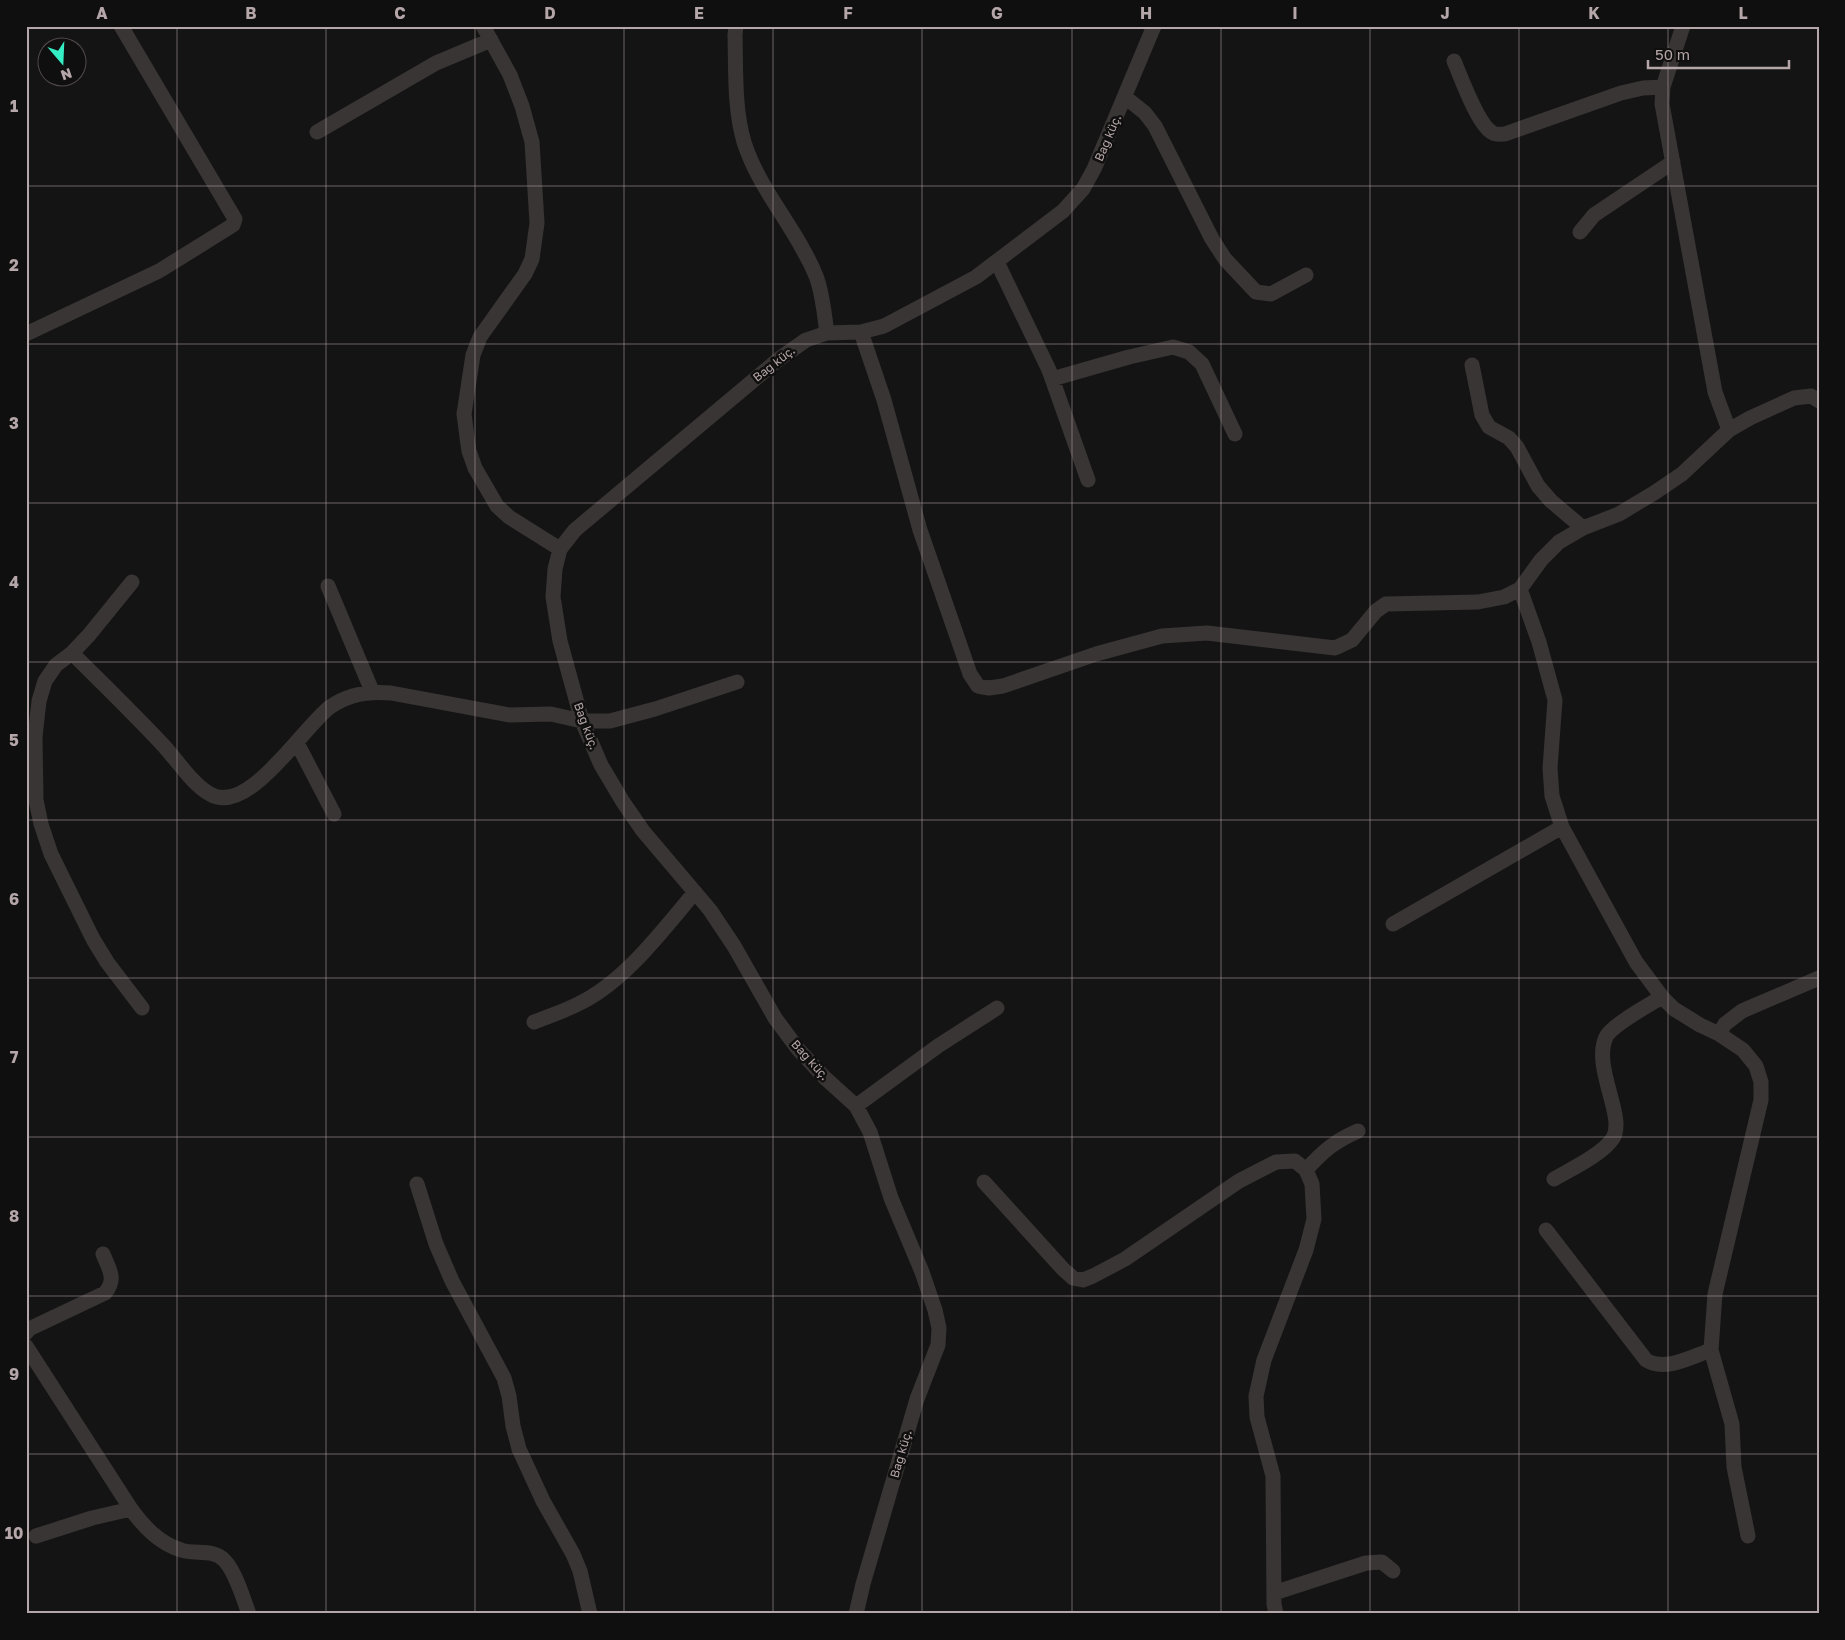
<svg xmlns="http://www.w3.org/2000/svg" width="1845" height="1640" font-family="'Golos Text',sans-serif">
<rect width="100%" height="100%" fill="#151414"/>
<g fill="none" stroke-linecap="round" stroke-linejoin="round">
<!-- street -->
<path stroke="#3a3535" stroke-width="15" d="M483 26 510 75 522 106 532 142 537 223 532 259 525 274 480 337 473 355 464 414 467 437 469 451 475 468 497 506 509 517 560 549
M736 26 735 35C736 70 734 108 744 142 759 190 797 229 816 276 823 294 824 314 827 333
M1683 26 1663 87 1662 104 1715 392 1729 430
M1454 61C1461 77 1478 126 1493 133 1496 135 1501 134 1505 134L1621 93 1643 88 1663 87
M1125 97 1145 113 1155 126 1212 239 1225 259 1256 292 1271 294 1306 275
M317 132 436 63 491 40
M1580 232 1594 215 1673 162
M997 262 1049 370 1088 480
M861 332 884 400 920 530 970 674 978 686 989 688 1003 686 1096 654 1162 636 1207 633 1335 648 1352 640 1376 611 1386 604 1478 602 1504 597 1520 589 1541 560 1559 542 1583 528 1619 514 1654 493 1682 474 1729 430 1750 418 1794 398 1811 396 1819 401
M26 334 159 271 233 225 235 219 121 26
M1472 365 1482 415 1489 427 1509 438 1517 447 1538 486 1551 501 1583 528
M1052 379 1129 357 1173 347 1189 352 1202 364 1235 434
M328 586 372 691
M1520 589 1539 642 1555 700 1550 768 1552 796 1562 827 1636 962 1662 997 1674 1009 1700 1025 1719 1034 1743 1050 1756 1066 1761 1082V1100L1715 1294 1711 1350 1732 1424 1734 1467 1748 1536
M72 653 89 635 132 582
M297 743 334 814
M1393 924 1562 827
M142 1008 107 962 93 939 51 854 41 824 36 800 35 737 39 701 45 681 56 665 72 653C102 683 133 713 163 745 177 760 192 784 210 794 248 817 304 726 330 707 348 694 370 691 391 693L509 715 551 714 582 721H610L655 709 737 682
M534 1022C549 1016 565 1011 580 1003 625 981 663 930 695 892
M1719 1034 1725 1024 1742 1011 1819 978
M856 1106 938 1046 997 1008
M1306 1170C1323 1151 1335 1141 1358 1131
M1554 1179C1571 1169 1603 1154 1613 1138 1626 1117 1592 1067 1606 1037 1612 1025 1649 1005 1662 997
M984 1182 1063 1269 1073 1278 1083 1280 1093 1276 1125 1259 1239 1181 1276 1162 1295 1161 1306 1170 1312 1184 1314 1219 1306 1250 1264 1360 1256 1396 1257 1417 1273 1476 1274 1604 1276 1614
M417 1184 436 1244 452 1281 504 1378 509 1396 513 1426 519 1449 543 1501 573 1554 580 1571 590 1614
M1546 1230 1646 1360C1665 1372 1691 1357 1711 1350
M26 1333 29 1329 105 1293C117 1279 109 1269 103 1254
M26 1346 131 1509C144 1527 159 1543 181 1550 195 1555 214 1548 225 1561 236 1573 243 1598 249 1614
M36 1536 92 1518 131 1509
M1274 1593 1366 1563 1382 1562 1393 1571
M856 1614 863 1584 917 1399 938 1345 939 1328 935 1310 922 1272 891 1198 870 1132 856 1106 824 1077 798 1049 775 1018 734 946 710 910 643 831 623 802 601 765 582 721 560 641 553 597 555 569 560 549 575 530 779 359 806 340 827 333 861 332 884 326 976 277 1063 211 1083 189 1094 169 1154 26"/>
</g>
<!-- grid -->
<path fill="none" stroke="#b5a6a9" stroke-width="1" stroke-opacity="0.55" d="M177 26V1614M326 26V1614M475 26V1614M624 26V1614M773 26V1614M922 26V1614M1072 26V1614M1221 26V1614M1370 26V1614M1519 26V1614M1668 26V1614M26 186H1819M26 344H1819M26 503H1819M26 662H1819M26 820H1819M26 978H1819M26 1137H1819M26 1296H1819M26 1454H1819"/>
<g text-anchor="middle" stroke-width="5" stroke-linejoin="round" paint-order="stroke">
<!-- street labels -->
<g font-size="12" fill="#b5a6a9" stroke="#100f0f">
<text transform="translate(1108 138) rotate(-67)" y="4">Bağ küç.</text>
<text transform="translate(774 364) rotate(-38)" y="4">Bağ küç.</text>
<text transform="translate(586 726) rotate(70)" y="4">Bağ küç.</text>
<text transform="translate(810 1060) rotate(48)" y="4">Bağ küç.</text>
<text transform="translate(901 1454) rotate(-74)" y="4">Bağ küç.</text>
</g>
</g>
<!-- border -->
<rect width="1845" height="1640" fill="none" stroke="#100f0f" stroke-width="55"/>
<!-- north arrow -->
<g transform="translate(62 62) rotate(161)"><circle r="24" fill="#100f0f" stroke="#524b4d"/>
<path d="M0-4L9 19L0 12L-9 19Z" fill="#34edc5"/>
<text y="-8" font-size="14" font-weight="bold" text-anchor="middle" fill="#b5a6a9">N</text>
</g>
<!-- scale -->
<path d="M1648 60v8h141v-8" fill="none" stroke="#b5a6a9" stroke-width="2.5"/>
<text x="1655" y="60" font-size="15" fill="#b5a6a9" stroke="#100f0f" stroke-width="4" paint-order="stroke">50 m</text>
<rect x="28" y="28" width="1790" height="1584" fill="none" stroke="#b5a6a9" stroke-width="2"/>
<g font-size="16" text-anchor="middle" font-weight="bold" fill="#b5a6a9">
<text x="102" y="19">A</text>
<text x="251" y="19">B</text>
<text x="400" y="19">C</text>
<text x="550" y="19">D</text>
<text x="699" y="19">E</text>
<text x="848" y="19">F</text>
<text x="997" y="19">G</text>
<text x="1146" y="19">H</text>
<text x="1295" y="19">I</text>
<text x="1445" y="19">J</text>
<text x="1594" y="19">K</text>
<text x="1743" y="19">L</text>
<text x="14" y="112">1</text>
<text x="14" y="271">2</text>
<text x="14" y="429">3</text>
<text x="14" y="588">4</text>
<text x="14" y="746">5</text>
<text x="14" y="905">6</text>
<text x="14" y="1063">7</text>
<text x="14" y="1222">8</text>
<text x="14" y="1380">9</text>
<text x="14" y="1539">10</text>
</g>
</svg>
